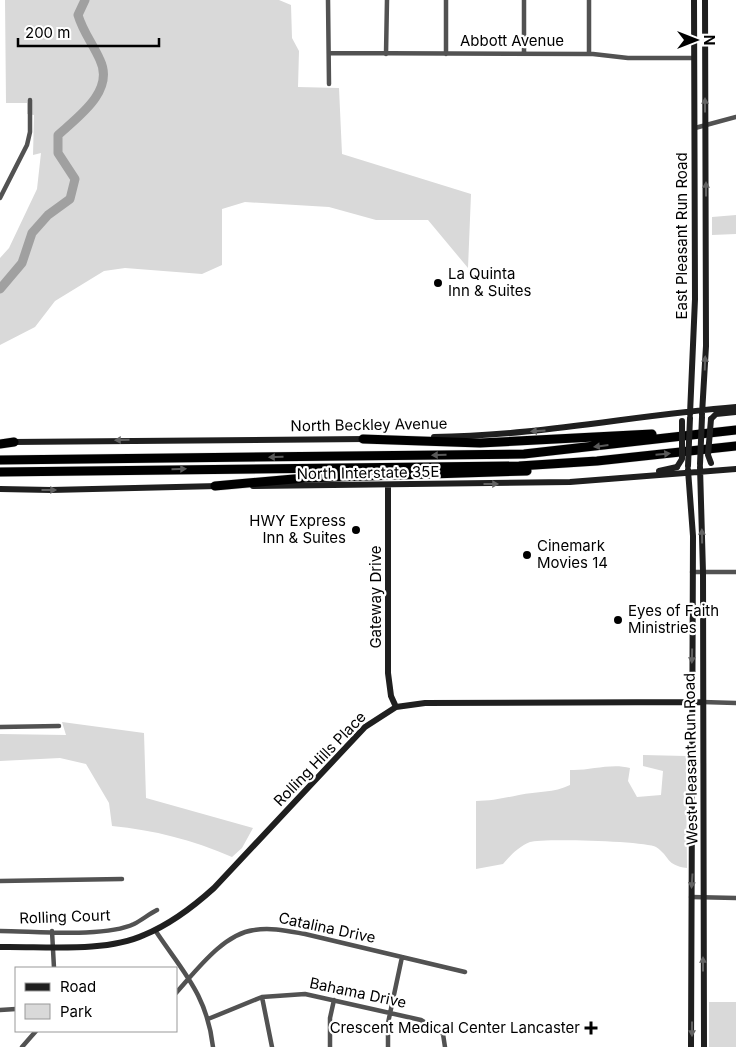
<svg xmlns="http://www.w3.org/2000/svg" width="736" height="1047" font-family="Inter,sans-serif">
<rect width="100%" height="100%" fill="#fff"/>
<!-- green -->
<path fill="#d9d9d9" d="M5 0H279L291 5 292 38 299 51 298 87 339 88 342 154 471 194 468 268 428 220H376L329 207 245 202 222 209V265L202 274 125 268 104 271 55 301 35 327 0 345V258L9 248 37 189 41 153 33 155 34 115 27 114V103H6Z
M736 215V234L712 235V217Z
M62 722 144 733 146 798 253 828 242 848 232 857C193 840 154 830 112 826L109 803 86 764 60 758 0 761V734L66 735Z
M643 755 686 756 687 868C665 865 671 857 656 847 647 841 540 838 530 842 518 847 511 855 503 864L476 869V801C492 801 504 798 519 795 537 791 554 793 570 785V770C590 771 610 763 630 768L628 781 637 797 661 795 663 771 643 766Z
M709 1002H736V1047H709Z"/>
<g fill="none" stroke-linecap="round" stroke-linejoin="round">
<!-- river -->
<path stroke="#a0a0a0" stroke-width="9" d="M0 289 22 263 32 233 48 215 70 199 75 179 58 153V135C78 117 115 91 100 60 93 44 83 32 78 15L85 0"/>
<defs>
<path id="highway" d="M363 439 480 443 652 434
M0 444 14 442
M0 460 524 454 736 430
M0 472 519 466 597 461 736 446
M215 486 305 478 527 471"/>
</defs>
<!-- highway casing -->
<use href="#highway" stroke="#dbdbdb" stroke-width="10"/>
<!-- street -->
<path stroke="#525252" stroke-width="4.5" d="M328 0 329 84
M524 0V54
M589 0V54
M329 53 593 54 628 58H694
M386 54 387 0
M446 54V0
M695 128 736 117
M0 198 27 145 30 132V100
M692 572H736
M702 702 736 703
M0 727 59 726
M0 881 122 879
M691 897 736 898
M155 930C182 971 207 994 213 1047
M0 931C35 931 104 938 134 924 142 920 149 914 157 910
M52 931 54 968
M176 993C196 971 223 934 254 930 271 927 288 931 305 934L465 972
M262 997 272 1047
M0 1010 16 1009
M208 1019 262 997 305 994 421 1020 443 1034 445 1047
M22 1047 36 1031
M330 1047V1018L334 1000
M388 1047V1023L402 957"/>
<!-- secondary -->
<path stroke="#1f1f1f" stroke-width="6" d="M690 414 695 299 694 0
M702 414 706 346 705 0
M711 419 716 414 736 412
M434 437C536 436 635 415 736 407
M11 442 366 439
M700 467 703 572 704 1047
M688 470 693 536 691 1047
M659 471 677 467
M388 485V673L391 696 396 707
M253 486 570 482 736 469
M0 489 51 490 218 486
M0 947C43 946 105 953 144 935 171 924 193 907 214 888L365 727 396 707 425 703 702 702"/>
<!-- highway -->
<use href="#highway" stroke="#000" stroke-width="9"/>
<!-- secondary-bridge -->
<path stroke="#1f1f1f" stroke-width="6" d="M711 419 708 455 711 463
M700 464 702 417
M688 466 690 418
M677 467 682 459V421"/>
</g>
<!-- one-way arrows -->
<defs><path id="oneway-solid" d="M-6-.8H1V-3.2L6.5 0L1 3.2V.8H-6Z" transform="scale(1.25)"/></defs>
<g fill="#626262">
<use href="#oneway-solid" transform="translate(705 105) rotate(-90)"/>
<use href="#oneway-solid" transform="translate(706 189) rotate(-90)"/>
<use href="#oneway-solid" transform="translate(705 363) rotate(-88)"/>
<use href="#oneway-solid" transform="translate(538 431) rotate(176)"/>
<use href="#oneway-solid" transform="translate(122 440) rotate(179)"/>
<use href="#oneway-solid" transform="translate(491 484)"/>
<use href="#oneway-solid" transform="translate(49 490)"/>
<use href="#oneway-solid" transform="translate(702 536) rotate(-91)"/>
<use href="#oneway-solid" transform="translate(692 656) rotate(91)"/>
<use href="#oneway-solid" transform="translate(692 881) rotate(94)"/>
<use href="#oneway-solid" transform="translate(703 964) rotate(-90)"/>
<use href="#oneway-solid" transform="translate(692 1029) rotate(90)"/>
</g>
<g fill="#595959">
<use href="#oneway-solid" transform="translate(601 446) rotate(173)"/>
<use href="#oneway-solid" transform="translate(663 454) rotate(-5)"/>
<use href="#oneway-solid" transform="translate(439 455) rotate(179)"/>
<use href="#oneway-solid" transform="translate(276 457) rotate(179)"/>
<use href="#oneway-solid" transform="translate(179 469) rotate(-1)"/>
</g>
<!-- markers -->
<g fill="#000" stroke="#fff" stroke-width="2">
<circle cx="438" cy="283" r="5"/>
<circle cx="356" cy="530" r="5"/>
<circle cx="527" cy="555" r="5"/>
<circle cx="618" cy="620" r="5"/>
<path d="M588.5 1020.5h5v5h5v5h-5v5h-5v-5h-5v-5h5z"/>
</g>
<g text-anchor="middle" stroke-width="4.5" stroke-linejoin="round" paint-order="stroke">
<!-- street labels -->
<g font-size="15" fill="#000" stroke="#fff">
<text x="512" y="46">Abbott Avenue</text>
<text transform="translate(682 236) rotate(-90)" y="5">East Pleasant Run Road</text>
<text transform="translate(369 425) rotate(-1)" y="5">North Beckley Avenue</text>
<text transform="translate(368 473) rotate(-1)" y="5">North Interstate 35E</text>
<text transform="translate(376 597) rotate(-90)" y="5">Gateway Drive</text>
<text transform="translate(320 759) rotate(-46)" y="5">Rolling Hills Place</text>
<text transform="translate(691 759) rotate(-91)" y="5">West Pleasant Run Road</text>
<text transform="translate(65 917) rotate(-2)" y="5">Rolling Court</text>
<text transform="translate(327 928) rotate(12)" y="5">Catalina Drive</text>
<text transform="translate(358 993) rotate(12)" y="5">Bahama Drive</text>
</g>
<!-- poi labels -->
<g font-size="15" fill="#000" stroke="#fff" text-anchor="start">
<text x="448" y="279">La Quinta<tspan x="448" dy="17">Inn &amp; Suites</tspan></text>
<text x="346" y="526" text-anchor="end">HWY Express<tspan x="346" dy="17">Inn &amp; Suites</tspan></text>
<text x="537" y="551">Cinemark<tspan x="537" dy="17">Movies 14</tspan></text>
<text x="628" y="616">Eyes of Faith<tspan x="628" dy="17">Ministries</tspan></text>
<text x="580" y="1033" text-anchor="end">Crescent Medical Center Lancaster</text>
</g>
</g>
<!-- legend -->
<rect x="15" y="967" width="162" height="65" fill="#ffffff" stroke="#999999"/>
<rect x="25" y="983" width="25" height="8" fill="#1f1f1f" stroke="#999999"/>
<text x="60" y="992" font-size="15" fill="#000000">Road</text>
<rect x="25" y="1004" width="25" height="15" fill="#d9d9d9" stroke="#999999"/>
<text x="60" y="1017" font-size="15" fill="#000000">Park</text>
<!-- north arrow -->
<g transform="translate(696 40) rotate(90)" stroke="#ffffff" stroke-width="4" paint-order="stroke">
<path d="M0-4L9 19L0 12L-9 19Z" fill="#000000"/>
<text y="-8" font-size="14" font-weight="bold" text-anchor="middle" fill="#000000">N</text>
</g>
<!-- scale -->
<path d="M18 38v8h141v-8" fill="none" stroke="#000000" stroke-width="2.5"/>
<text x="25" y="38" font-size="15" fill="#000000" stroke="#ffffff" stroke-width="4" paint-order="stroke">200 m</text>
</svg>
